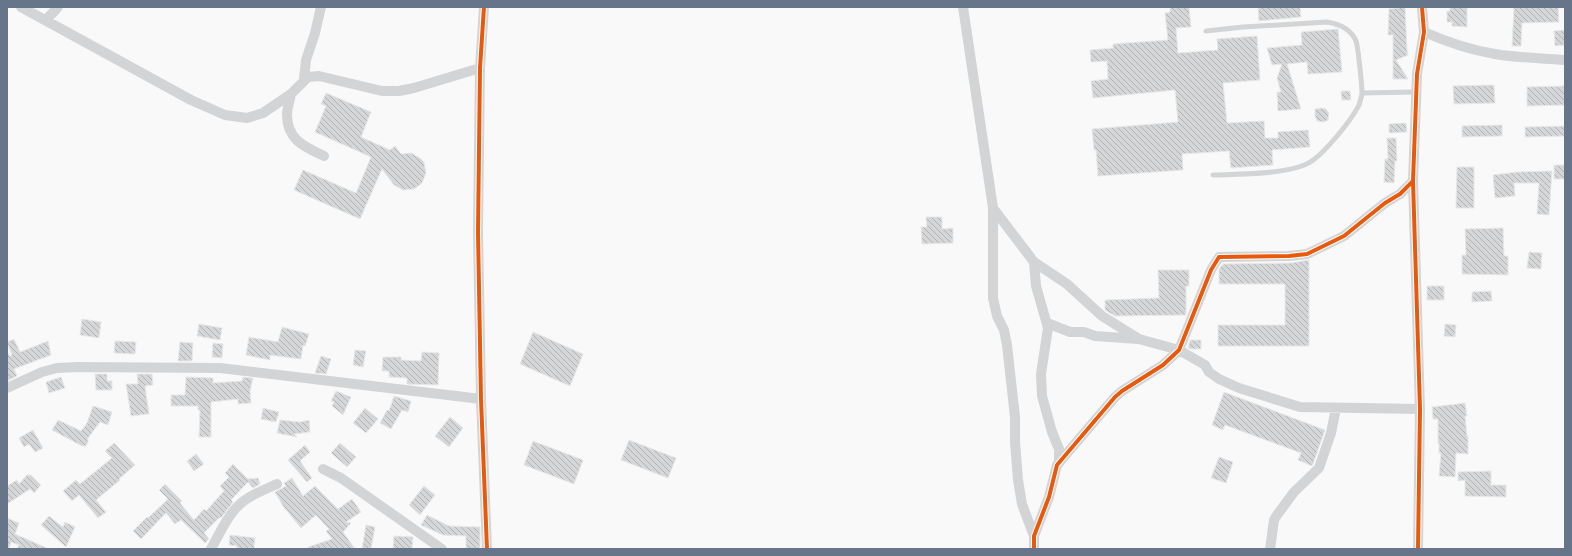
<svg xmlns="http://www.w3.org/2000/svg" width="1572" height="556" font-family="'Varela Round',sans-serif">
<defs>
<pattern id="building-back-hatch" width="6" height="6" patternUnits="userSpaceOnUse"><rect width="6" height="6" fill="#d5d6d7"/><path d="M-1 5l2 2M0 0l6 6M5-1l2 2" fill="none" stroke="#b1b2b4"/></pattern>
</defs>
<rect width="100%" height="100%" fill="#f9f9f9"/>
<!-- building -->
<path fill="url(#building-back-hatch)" stroke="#e8e8e8" d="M1170 7H1189L1191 27 1176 28 1178 53 1218 50 1217 39 1257 36 1260 80 1223 83 1227 123 1264 121 1265 138H1278V132L1308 130 1310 147 1272 150 1273 165 1231 168 1229 151 1182 154 1183 170 1098 176 1096 150H1094L1092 129 1178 122 1175 90 1093 98 1091 81 1108 79 1107 61 1091 62 1090 50 1113 48V44L1168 40 1165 13 1170 12Z
M1258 7H1300L1301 17 1259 21Z
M1405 7 1407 50 1408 55 1396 60 1408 79H1393V35H1388L1389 9Z
M1450 7H1467V27L1452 26V22H1447V11H1450Z
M1514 7H1558L1559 22 1522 23 1521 46H1512Z
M1338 29 1342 72 1308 74 1307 62 1287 64 1301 109 1278 111 1277 92H1281L1277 78 1282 64 1272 65 1267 48 1302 45 1301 32Z
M1565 30V45L1555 46 1554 31Z
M1494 85 1495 103 1454 104 1453 86Z
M1564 86 1565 105 1527 106V87Z
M1341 91H1350L1351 100H1342Z
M326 93 371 112 361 137 390 150 395 146 401 154 411 153 420 158 424 162 426 173 422 183 414 189 403 190 394 185 382 169 360 219 294 190 303 170 356 193 371 157 315 132 326 106 321 104Z
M1322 108 1326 109 1329 113 1328 120 1324 122 1317 121 1315 116V109Z
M1406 123 1407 132 1389 133V124Z
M1502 125V136L1462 137V126Z
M1565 126V136L1525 137V127Z
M1387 138H1396L1397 161H1395L1394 183 1384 182 1385 159H1388Z
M1554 165H1565V179H1554Z
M1457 167H1474V208H1456Z
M1552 171 1549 215 1537 214 1539 183H1514L1515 196 1495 198 1493 175 1517 172Z
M926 217H942V229L953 228V243L922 244 921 227H927Z
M1503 228 1504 256H1508V275L1462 274V255H1466L1465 229Z
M1529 252 1542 253 1541 269 1527 268Z
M1309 260V346H1218V325H1285V284H1219V269L1223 264 1291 263Z
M1158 270H1189V286H1186V315L1115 316 1105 310V300L1159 298Z
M1427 286H1444V300H1427Z
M1491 291 1492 301 1472 302V292Z
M82 319 101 322 99 338 80 335Z
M199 324 222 328 220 340 197 336Z
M1445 324 1456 325 1455 337 1444 336Z
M282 327 309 334 305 346 303 345 301 359 270 355V360L246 355 249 337 278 342Z
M533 332 583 354 570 386 520 364Z
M14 339 20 352 48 341 51 355 14 369 17 376 7 381V352L10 356 12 355 7 342Z
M1190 340H1201V349H1191L1188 348Z
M115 341 136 342 135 354 114 353Z
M180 342 193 343 192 361H178Z
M213 343 223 344 222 358 212 357Z
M355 350 366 351 363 367 353 365Z
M422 352 439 353 438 385 407 384V378L389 377V371H382L383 357H401V360L421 361Z
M321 356 331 359 326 374 315 373Z
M95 374H107V381H112V390H96Z
M137 374H152L153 385 145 386 149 414 131 416 126 384H138Z
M61 377 65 388 49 393 46 382Z
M186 377 213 378V383L242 381 243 377 253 378 250 391 251 403 238 404V399L211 402V437H199L200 410H198V406H171V395H185Z
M336 391 351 397 343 415 332 406 334 402 331 401Z
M1224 392 1325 430 1313 464 1312 466 1298 460 1301 453 1225 425 1223 430 1212 425Z
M394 396 411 401 408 412 402 410 391 429 380 423 387 410 389 411Z
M1465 403 1467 416H1465L1467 436H1468V454L1456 453 1455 477 1439 476 1441 453H1439V443H1438V419H1433L1432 407Z
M93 406 112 412 108 425 100 422 88 438V442L86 446H82L52 430 58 420 81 431 87 423Z
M263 408 279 412 276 422 261 419Z
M365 408 378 419 366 433 353 423Z
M450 417 463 428 449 447 435 436Z
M280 420 300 422 309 420 310 432 294 434 297 437 277 433Z
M33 430 43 448 35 452 29 444 24 447 19 438Z
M629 440 676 458 668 478 621 460Z
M533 441 583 460 574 484 524 465Z
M114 443 135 465 119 479 120 480 96 500 106 512 98 518 79 495 72 501 63 491 76 480 80 484 112 458 105 451Z
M340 443 356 457 347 467 331 453Z
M305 445 310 452 300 461 312 478 307 482 288 460Z
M196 454 204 464 194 471 187 461Z
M1219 457 1233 462 1226 483 1211 478Z
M233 464 248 479 258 478 260 484 253 488 248 482 231 500 233 502 221 518H219L204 533 209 539 205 543 181 520 175 524 166 513 141 539 133 531 147 517 148 518 168 499 159 490 165 484 182 501 180 503 194 520 204 509 206 511 224 491 220 486 229 477 225 473Z
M1491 471V485H1506V497L1465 496V480L1458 481V472Z
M27 475H31L41 485 34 493 30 489 7 504V486L17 480 19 484Z
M292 478 303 496 315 486 338 509 352 499 361 512 346 522 351 523 343 532 355 549H308V547L332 539 326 531 329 529 316 515 301 528 283 506 275 492 286 486 284 483Z
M424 486 435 495 420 515 409 505Z
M427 515 449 526 480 527V549H466V536L443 535 421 525Z
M49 516 63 527 65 522 75 527 66 547 41 525Z
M7 518 19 523 15 534 49 549H17L19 545 11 542 9 549H7Z
M366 525 375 527 371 549H362Z
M230 535 255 538 254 549H237V546L229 545Z
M394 536 413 537 412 549H393Z"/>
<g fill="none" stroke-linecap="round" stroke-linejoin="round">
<!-- lane -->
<path stroke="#d3d4d5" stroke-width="5" d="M1206 31 1243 27 1327 22C1339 24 1351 29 1356 41 1358 46 1362 86 1362 93 1362 96 1360 101 1359 105 1351 121 1326 151 1312 161 1291 175 1239 174 1213 175
M1362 93 1415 92"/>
<!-- street -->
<path stroke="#d3d4d5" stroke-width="10" d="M21 7 191 100 225 115 247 118 263 113 291 94 308 77 319 76 382 91H399L414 88 480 68
M484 7 480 68 478 232 481 399 487 549
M963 7 993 208V298L997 316 1004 330 1007 345 1015 417V442L1018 480 1022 504 1034 536
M46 20 58 7
M1424 32C1447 42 1470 50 1495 54 1517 58 1542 58 1565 60
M304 79 306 60 315 33 321 7
M291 94C290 100 287 108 287 115 287 140 305 147 324 156
M993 208 1034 262 1067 284 1102 316 1139 339 1179 350 1205 365 1209 372 1219 379 1239 388 1300 407 1420 409
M1034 262 1036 286 1048 328 1041 374 1042 396 1052 432 1059 449V463
M1047 323 1070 332H1084L1095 336 1138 339
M7 388 42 372 57 368 77 367 220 368 481 399
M323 469 341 478 442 549
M211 549C219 535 226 518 237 507 247 496 264 490 277 484
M1034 549V536L1049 497 1057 465 1115 397 1122 391 1163 365 1179 350 1211 270 1219 257 1289 256 1307 254 1344 236 1385 203 1400 194 1413 181
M1270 549 1274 520 1277 515 1294 492 1319 468 1331 433 1336 408
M1418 549 1420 409 1413 181 1417 74 1424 32 1422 7"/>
<defs>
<path id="cycleway" d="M484 7 480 68 478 232 481 399 487 549
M1034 549V536L1049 497 1057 465 1115 397 1122 391 1163 365 1179 350 1211 270 1219 257 1289 256 1307 254 1344 236 1385 203 1400 194 1413 181
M1418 549 1420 409 1413 181 1417 74 1424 32 1422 7"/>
</defs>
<!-- cycleway casing -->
<use href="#cycleway" stroke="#fff" stroke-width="6"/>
<!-- cycleway -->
<use href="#cycleway" stroke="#e8590c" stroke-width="4"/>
</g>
<!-- border -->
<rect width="1572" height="556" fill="none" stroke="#67758b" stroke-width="16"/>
</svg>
